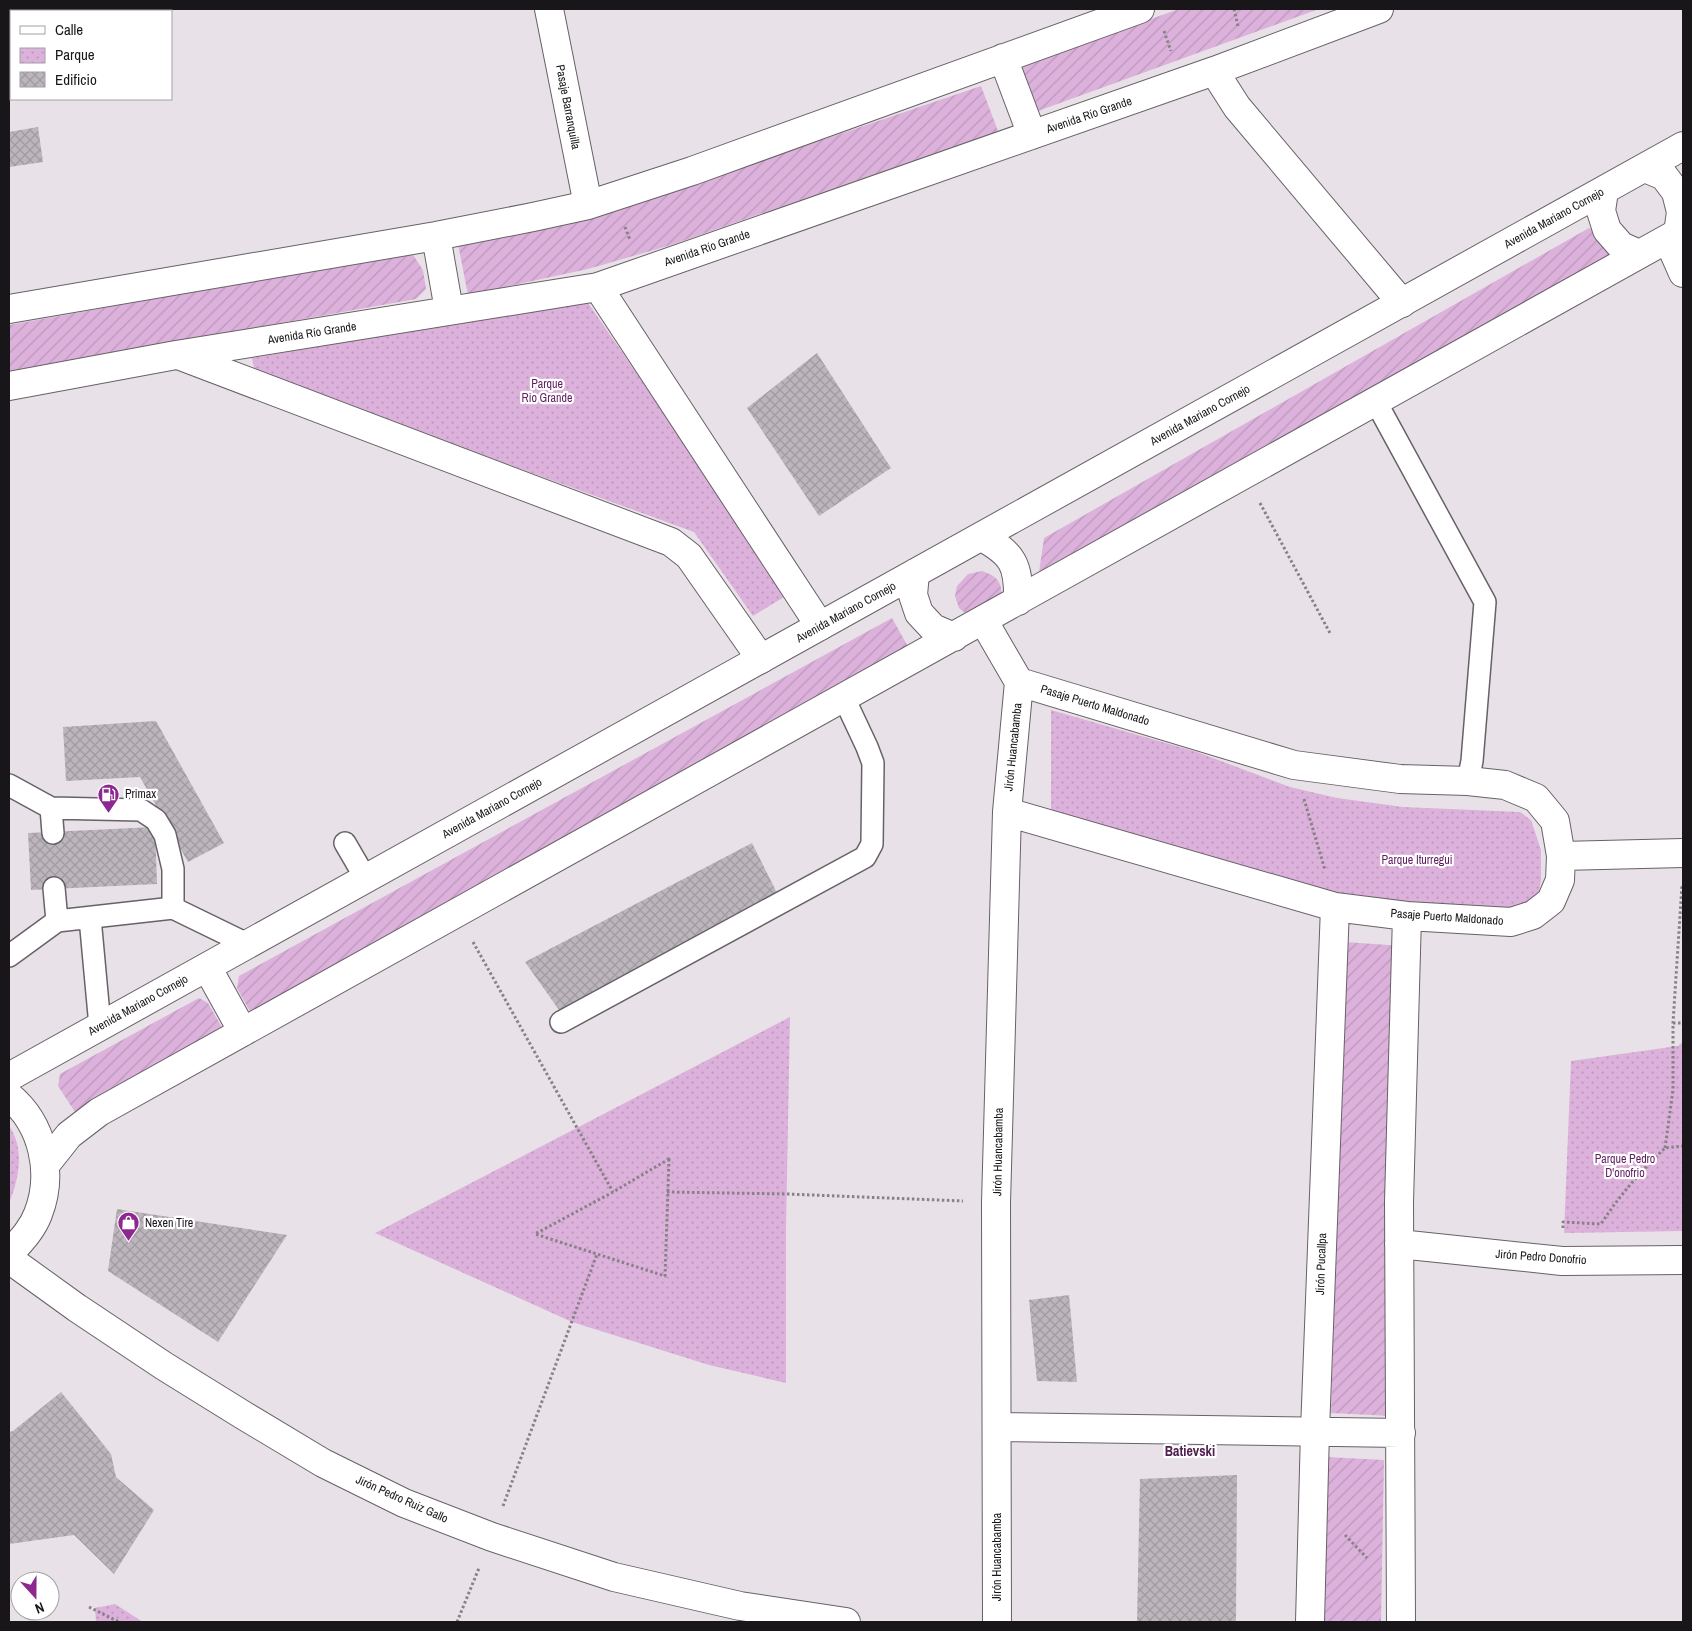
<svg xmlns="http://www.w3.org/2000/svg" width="1692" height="1631" font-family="'Archivo Narrow',sans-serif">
<defs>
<pattern id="park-dots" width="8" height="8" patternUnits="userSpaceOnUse" patternTransform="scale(1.25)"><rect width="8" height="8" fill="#dcb1db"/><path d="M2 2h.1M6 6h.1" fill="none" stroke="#bc98bb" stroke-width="1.8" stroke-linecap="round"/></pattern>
<pattern id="garden-furrows" width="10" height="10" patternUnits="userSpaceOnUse" patternTransform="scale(1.25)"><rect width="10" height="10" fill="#dcb1db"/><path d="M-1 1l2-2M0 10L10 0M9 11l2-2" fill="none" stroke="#bc98bb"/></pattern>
<pattern id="building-cross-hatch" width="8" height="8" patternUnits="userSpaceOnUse" patternTransform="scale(1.25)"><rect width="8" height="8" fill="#bcb5bc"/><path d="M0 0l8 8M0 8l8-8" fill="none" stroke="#a19ba1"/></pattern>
</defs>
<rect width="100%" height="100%" fill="#e9e1e8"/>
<!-- park -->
<path fill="url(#park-dots)" d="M586 300 789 594 753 616 694 532 255 372 252 358Z
M1051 710 1197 752 1290 787 1337 798 1403 807 1520 812 1531 820 1541 850V880L1536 907 1510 913 1333 897 1051 812Z
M790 1017 786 1227V1383L709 1365 572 1322 375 1233Z
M1683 1042V1231L1564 1233 1571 1061 1678 1046Z
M9 1126C25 1148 19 1180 9 1203Z
M115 1604 143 1622H96L95 1608Z"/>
<!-- garden -->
<path fill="url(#garden-furrows)" d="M1179 9H1319L1038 111 1021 65Z
M981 86 998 131 671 245 588 269 468 295 458 244 579 221 610 212Z
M1589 228 1605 232 1619 258 1035 600 1044 538Z
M412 253 423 270 426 289 416 299 9 371V325Z
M982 571C1001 577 1003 586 1001 604L969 616 959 608 955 596 957 586 968 574Z
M892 618 915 659 253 1017 237 988 239 976Z
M1345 942 1403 946 1391 1416 1331 1413Z
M199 998 208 1003 224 1031 77 1115 58 1086 60 1074Z
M1327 1457 1384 1460 1381 1622H1325Z"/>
<!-- building -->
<path fill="url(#building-cross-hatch)" d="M38 127 43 162 9 167V132Z
M817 353 891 468 819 516 747 408Z
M156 721 224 843 188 862 140 777 66 781 63 727Z
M155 827 157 884 31 890 28 833Z
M752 843 777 893 564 1017 525 962Z
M117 1209 287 1235 218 1342 108 1271Z
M1069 1295 1077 1382 1037 1381 1029 1300Z
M61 1392 111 1454 116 1477 154 1510 114 1574 74 1535 9 1544V1432L13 1431Z
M1237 1475 1236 1622H1137L1140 1479Z"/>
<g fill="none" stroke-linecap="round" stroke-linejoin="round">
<defs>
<path id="lane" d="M1376 402 1485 602 1472 761 1468 781
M9 785 51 808 53 833
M51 808 141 810 156 820 165 835 173 869V908
M345 843 366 879
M54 888 57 921
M90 918 100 1026
M9 956 57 921 173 908 247 944
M561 1022 865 857 872 844 873 763 867 747 844 698"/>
<path id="street" d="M549 9 588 205
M1003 58 1032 135
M1214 71 1237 107 1402 303
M436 236 449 310
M1668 239 1683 273
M598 287 820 626
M9 309 436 236 533 217 588 205 692 171 1140 9
M178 355 671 542 689 556 761 659
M9 386 176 355 598 287 1214 71 1379 9
M983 620 1019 682
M1007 812 1335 907 1407 916 1511 922 1533 915 1551 901 1560 880 1561 856 1555 821 1536 798 1505 785 1468 781 1400 779 1294 765 1019 682
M1561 856 1683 853
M1399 1244 1562 1261 1683 1260
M9 1259 77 1308 164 1366 243 1415 323 1463 404 1503 492 1537 614 1577 740 1606 846 1622
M997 1427 1401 1433
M997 1622 996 1203 1007 812 1019 682
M1310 1622 1315 1431 1335 907
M1401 1622 1399 1202 1407 916"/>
<path id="secondary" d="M1645 168 1664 176 1676 192 1681 212 1678 233
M1604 191 1601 211 1607 230 1621 246 1639 254
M982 537C1013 554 1019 565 1018 601
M915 573 913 595 919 613 933 628 954 637
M207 967 243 1032
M9 1077 1683 146
M9 1096C43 1124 54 1173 38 1214 32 1230 20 1242 9 1254
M46 1164 69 1135 99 1112 1683 230"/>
</defs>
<!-- lane casing -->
<use href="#lane" stroke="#686167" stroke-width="24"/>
<!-- street casing -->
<use href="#street" stroke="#686167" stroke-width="30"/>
<!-- secondary casing -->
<use href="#secondary" stroke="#686167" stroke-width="30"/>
<!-- path -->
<path stroke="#888288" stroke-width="3" stroke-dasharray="2.5 2.5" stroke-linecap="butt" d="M1234 9 1238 26
M1164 31 1171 51
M625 227 630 240
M1260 503 1331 635
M1304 799 1325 870
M473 942 613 1192
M1673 1023H1683
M1665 1148 1673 1090V1023L1682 885
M669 1159 665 1276 535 1234 613 1192Z
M667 1192 787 1194 963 1201
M1563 1228V1222L1601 1224C1619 1196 1641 1171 1665 1148L1683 1146
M503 1506 597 1254
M1345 1535 1367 1558
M89 1607 119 1622
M457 1622 479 1568"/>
<!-- lane -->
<use href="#lane" stroke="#fff" stroke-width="21"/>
<!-- street -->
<use href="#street" stroke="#fff" stroke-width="28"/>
<!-- secondary -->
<use href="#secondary" stroke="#fff" stroke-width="28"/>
</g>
<!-- icons -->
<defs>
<symbol id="fuel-pin" viewBox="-11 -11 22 30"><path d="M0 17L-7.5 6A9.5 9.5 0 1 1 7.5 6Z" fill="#8c288f" stroke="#fff"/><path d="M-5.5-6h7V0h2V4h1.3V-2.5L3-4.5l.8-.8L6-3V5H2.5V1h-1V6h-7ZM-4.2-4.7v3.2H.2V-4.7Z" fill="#fff"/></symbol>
<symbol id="shop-pin" viewBox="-11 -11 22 30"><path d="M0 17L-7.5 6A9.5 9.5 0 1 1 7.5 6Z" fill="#8c288f" stroke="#fff"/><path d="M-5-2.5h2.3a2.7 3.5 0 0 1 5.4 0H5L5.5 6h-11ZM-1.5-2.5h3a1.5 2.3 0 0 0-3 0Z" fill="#fff"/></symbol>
</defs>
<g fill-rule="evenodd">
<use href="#fuel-pin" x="96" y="782" width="25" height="34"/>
<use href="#shop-pin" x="116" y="1210" width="25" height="34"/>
</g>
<g text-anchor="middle" stroke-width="4.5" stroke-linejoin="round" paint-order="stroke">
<!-- street labels -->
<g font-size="12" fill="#191619" stroke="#fff">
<text transform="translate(568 107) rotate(79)" y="4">Pasaje Barranquilla</text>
<text transform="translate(1089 115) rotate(-19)" y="4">Avenida Río Grande</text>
<text transform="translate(1554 218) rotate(-29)" y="4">Avenida Mariano Cornejo</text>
<text transform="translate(707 248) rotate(-19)" y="4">Avenida Río Grande</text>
<text transform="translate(312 333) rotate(-9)" y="4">Avenida Río Grande</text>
<text transform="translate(1200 415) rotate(-29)" y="4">Avenida Mariano Cornejo</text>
<text transform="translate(846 612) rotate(-29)" y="4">Avenida Mariano Cornejo</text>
<text transform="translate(1095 705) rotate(17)" y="4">Pasaje Puerto Maldonado</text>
<text transform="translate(1013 747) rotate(-84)" y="4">Jirón Huancabamba</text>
<text transform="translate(492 808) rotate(-29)" y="4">Avenida Mariano Cornejo</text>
<text transform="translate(1447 917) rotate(4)" y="4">Pasaje Puerto Maldonado</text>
<text transform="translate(138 1005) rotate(-29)" y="4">Avenida Mariano Cornejo</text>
<text transform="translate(998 1152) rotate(-89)" y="4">Jirón Huancabamba</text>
<text transform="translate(1541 1257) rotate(4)" y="4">Jirón Pedro Donofrio</text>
<text transform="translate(1321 1264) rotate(-88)" y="4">Jirón Pucallpa</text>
<text transform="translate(402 1499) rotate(24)" y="4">Jirón Pedro Ruiz Gallo</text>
<text transform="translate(997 1557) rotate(-90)" y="4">Jirón Huancabamba</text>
</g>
<!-- park labels -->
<g font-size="12" fill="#601d62" stroke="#fff">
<text x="547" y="388">Parque<tspan x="547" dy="14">Rio Grande</tspan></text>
<text x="1417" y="864">Parque Iturregui</text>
<text x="1625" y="1163">Parque Pedro<tspan x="1625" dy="14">D'onofrio</tspan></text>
</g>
<!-- poi labels -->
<g font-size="12" fill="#191619" stroke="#fff" text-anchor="start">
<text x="125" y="798">Primax</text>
<text x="145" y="1227">Nexen Tire</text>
</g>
<!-- neighbourhood labels -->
<g font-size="14" font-weight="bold" fill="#502051" stroke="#fff">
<text x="1190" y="1456">Batievski</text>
</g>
</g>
<!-- border -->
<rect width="1692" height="1631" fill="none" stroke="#191619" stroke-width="20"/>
<!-- legend -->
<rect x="10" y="10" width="162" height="90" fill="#ffffff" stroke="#a3a2a3"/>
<rect x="20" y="26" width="25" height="8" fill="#ffffff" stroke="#a3a2a3"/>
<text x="55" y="35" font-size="15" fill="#191619">Calle</text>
<rect x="20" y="48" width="25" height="15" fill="url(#park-dots)" stroke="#a3a2a3"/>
<text x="55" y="60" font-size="15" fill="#191619">Parque</text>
<rect x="20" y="72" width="25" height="15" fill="url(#building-cross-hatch)" stroke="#a3a2a3"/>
<text x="55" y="85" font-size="15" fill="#191619">Edificio</text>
<!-- north arrow -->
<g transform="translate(35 1596) rotate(159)"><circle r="24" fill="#ffffff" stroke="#a3a2a3"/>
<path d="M0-4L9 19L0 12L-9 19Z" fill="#8c288f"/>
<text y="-8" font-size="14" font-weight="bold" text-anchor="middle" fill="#191619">N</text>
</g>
</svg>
